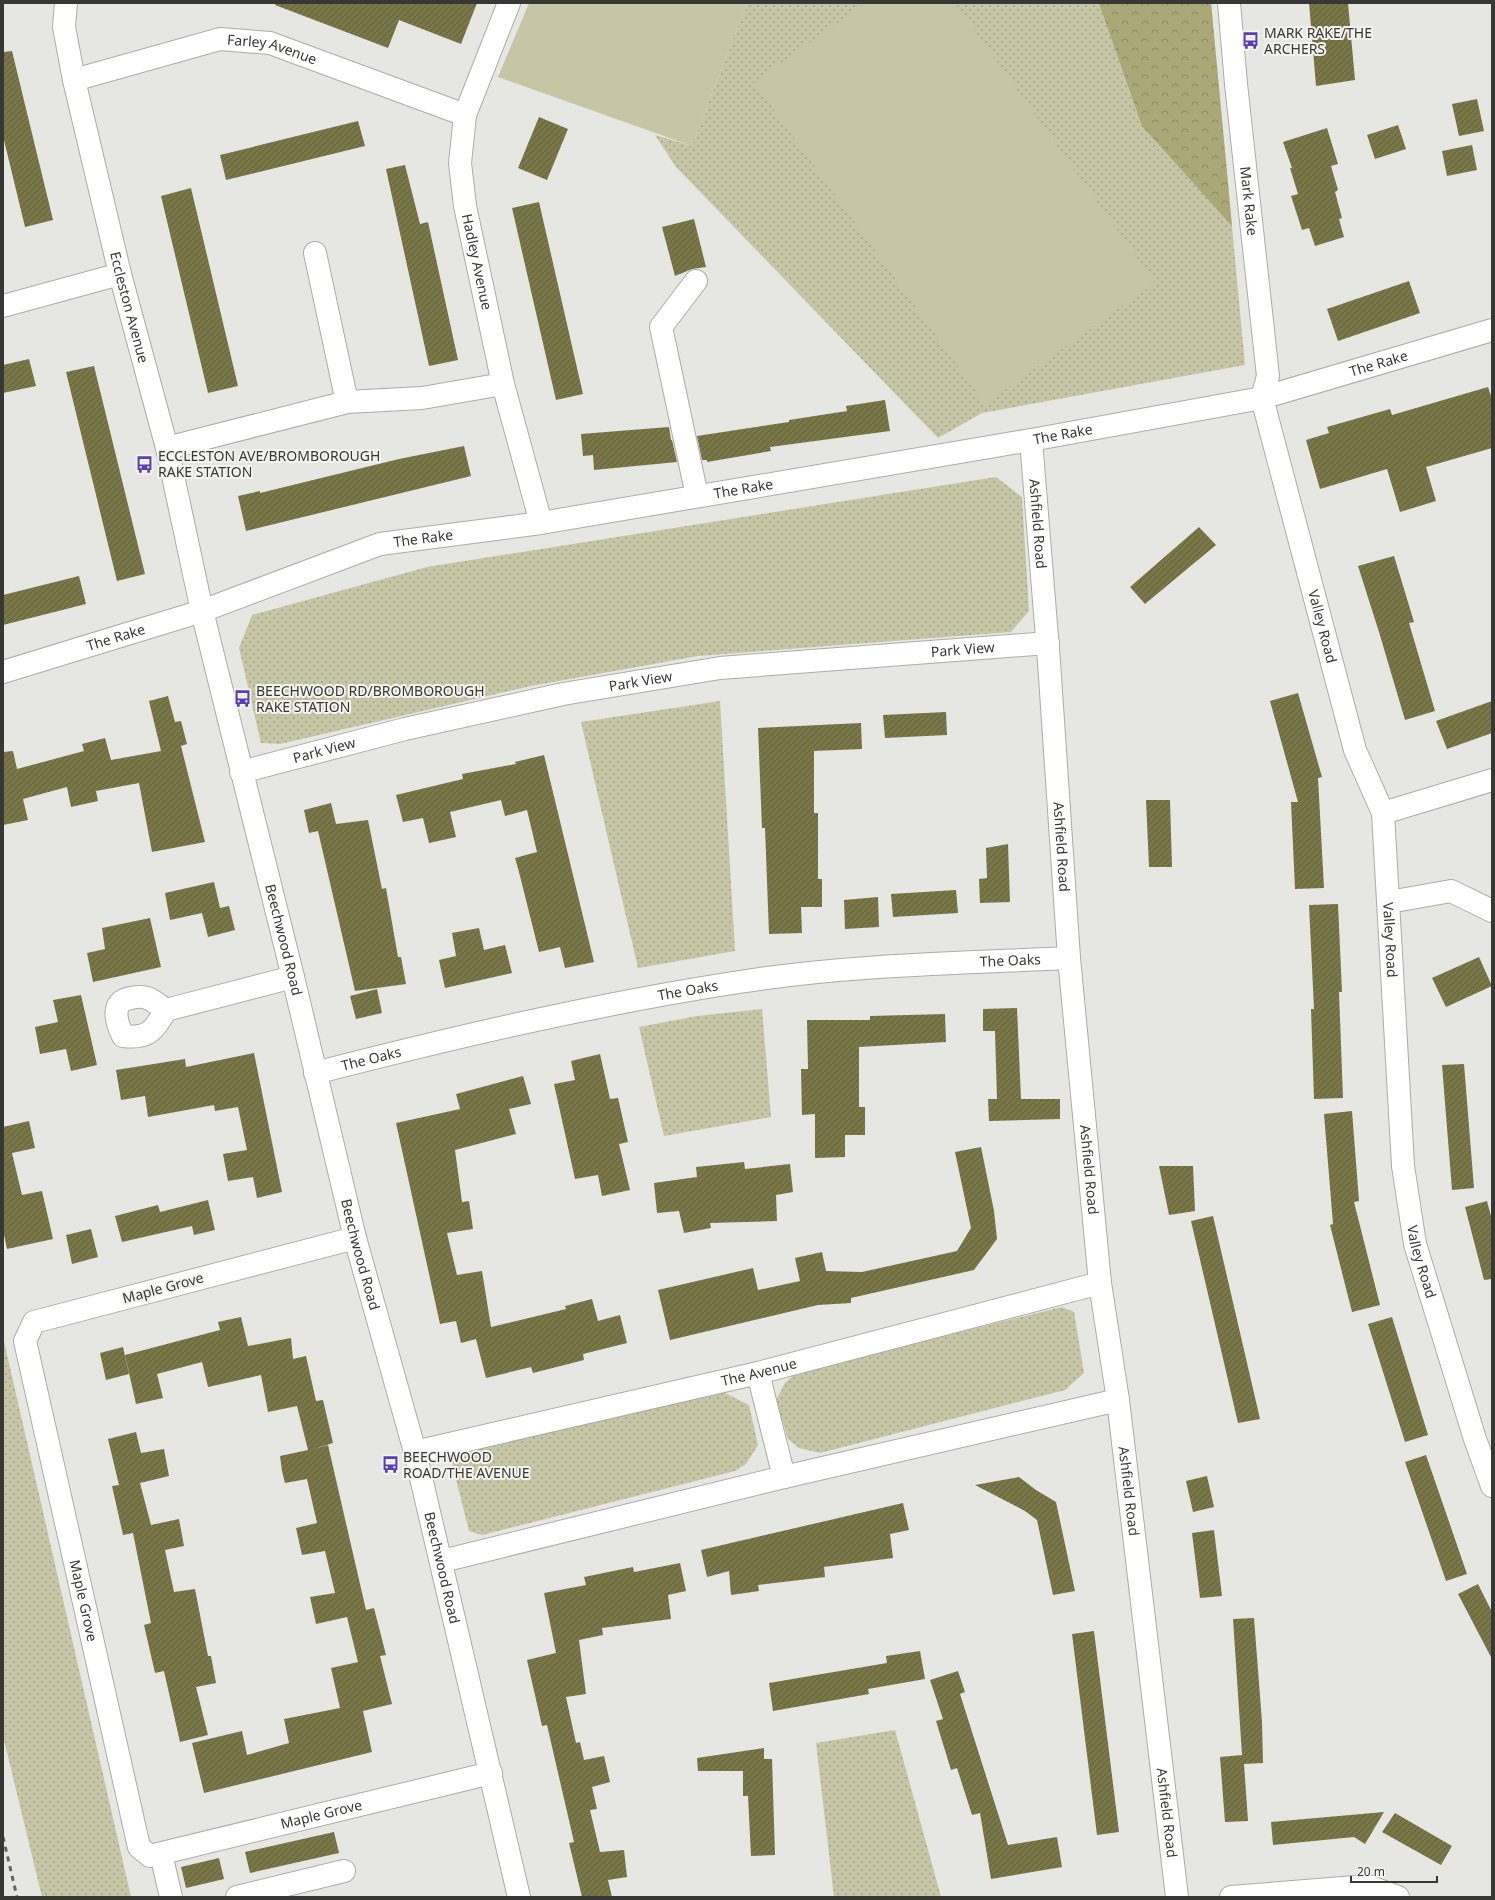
<svg xmlns="http://www.w3.org/2000/svg" width="1495" height="1900" font-family="'Noto Sans',sans-serif">
<defs>
<pattern id="grass-dots" width="8" height="8" patternUnits="userSpaceOnUse"><rect width="8" height="8" fill="#c6c6a7"/><path d="M2 2h.1M6 6h.1" fill="none" stroke="#a2a289" stroke-width="1.8" stroke-linecap="round"/></pattern>
<pattern id="forest-crowns" width="20" height="18" patternUnits="userSpaceOnUse"><rect width="20" height="18" fill="#aaa877"/><path d="M2 6a3 3 0 1 1 6 0M12 15a3 3 0 1 1 6 0" fill="none" stroke="#8b8a62"/></pattern>
<pattern id="building-hatch" width="6" height="6" patternUnits="userSpaceOnUse"><rect width="6" height="6" fill="#797748"/><path d="M-1 1l2-2M0 6l6-6M5 7l2-2" fill="none" stroke="#64623d"/></pattern>
</defs>
<rect width="100%" height="100%" fill="#e6e6e2"/>
<!-- grass -->
<path fill="url(#grass-dots)" d="M747 3H1211L1245 365 982 413 938 438 676 167 655 135 692 146Z
M996 477 1022 497 1029 611 1011 632 698 656 531 686 280 744 261 743 239 648 252 615 427 567Z
M720 701 735 951 638 968 581 722Z
M762 1009 771 1117 664 1136 639 1027 697 1016Z
M1062 1307 1074 1312 1084 1373 1065 1390 820 1453 799 1448 788 1439 776 1400 785 1383 797 1372Z
M3 1337 131 1897H42L3 1736Z
M721 1391 749 1405 758 1445 746 1464 735 1471 482 1535 469 1531 451 1459 460 1451Z
M895 1730 941 1897H834L816 1743Z"/>
<!-- forest -->
<path fill="url(#forest-crowns)" d="M1099 3H1211L1232 226 1142 126Z"/>
<!-- pitch -->
<path fill="#c6c6a7" d="M529 3H747L692 146 498 77Z
M866 3H955L1155 283 985 404 754 82Z"/>
<!-- building -->
<path fill="url(#building-hatch)" d="M276 3H477L461 44 399 20 388 48 275 5Z
M1309 3H1348L1355 80 1316 86Z
M12 51 53 220 25 227 3 136V52Z
M1477 99 1484 131 1459 136 1452 104Z
M539 117 568 129 547 180 518 168Z
M358 121 365 146 226 180 220 155Z
M1398 125 1406 149 1375 159 1367 135Z
M1327 128 1338 164 1331 166 1338 190 1335 192 1342 218 1339 219 1344 237 1315 246 1309 228 1302 230 1291 196 1298 194 1290 168H1292L1283 142Z
M1472 145 1477 170 1447 176 1442 151Z
M405 165 420 224 428 222 458 360 429 366 386 169Z
M191 188 238 386 208 393 161 196Z
M539 202 583 394 556 400 512 208Z
M694 219 706 267 692 269 675 276 662 227Z
M1409 281 1420 313 1338 341 1327 309Z
M29 359 36 386 3 393V365Z
M94 366 145 574 117 581 66 372Z
M1488 387 1492 399V448L1426 467 1436 501 1400 512 1387 469 1320 489 1306 440 1329 433 1327 427 1390 409 1392 415Z
M885 400 890 431 770 447 771 451 707 462V460H702L697 436 789 422V420L847 411 846 406Z
M669 427 671 440H672L677 462 594 470 593 455 583 456 581 434Z
M464 446 471 476 246 531 238 496 260 491V493L399 459Z
M1199 527 1216 545 1145 604 1130 587Z
M1394 556 1414 622 1409 623 1435 711 1405 720 1379 632 1358 566Z
M79 576 86 604 3 625V595Z
M1298 693 1322 777 1318 778 1324 888 1295 889 1291 802H1298L1270 701Z
M168 696 175 722 181 721 187 744 181 746 205 842 152 852 139 783 96 791 98 801 71 807 67 787 23 799 28 820 3 825V752L13 751 17 769 84 751 82 744 105 738 111 760 161 751 149 701Z
M1492 701V733L1447 749 1436 721Z
M946 712 947 735 885 738 883 715Z
M861 723 862 749 814 751V813H818V879H822V907H801L802 933 769 934 765 828H762L758 728Z
M544 755 594 962 565 968 560 947 539 952 519 872 515 858 537 852 527 810 505 816 501 800 450 812 456 837 429 843 423 818 403 822 396 795 463 779 462 774 516 764 515 762Z
M1146 800H1170L1172 867H1149Z
M331 803 336 824 368 820 382 889 386 888 398 957H401L406 984 355 991 318 831 309 833 304 810Z
M1008 844 1010 902 980 903 979 879 987 878 986 848Z
M214 882 220 908 229 906 235 930 208 937 202 913 170 920 165 893Z
M956 890 958 913 893 917 891 894Z
M878 897 879 927 845 929 844 900Z
M1338 904 1342 992H1339L1343 1098 1314 1099 1311 1009H1314L1309 905Z
M150 918 161 967 93 982 87 953 105 949 102 928Z
M479 928 484 950 505 945 512 973 445 988 439 960 456 956 452 933Z
M1479 957 1492 986 1446 1007 1432 978Z
M377 989 382 1013 356 1019 350 996Z
M81 995 97 1065 71 1071 66 1049 40 1054 35 1027 58 1022 53 1000Z
M1017 1008 1021 1099H1060V1119L989 1121 988 1099H997L995 1031H983V1009Z
M945 1014 946 1042 859 1047V1107H865V1135H845V1157L815 1158V1114L802 1115 801 1069H808L807 1020H870V1016Z
M254 1053 282 1192 257 1198 253 1177 228 1181 223 1154 247 1150 238 1107 215 1111 214 1105 148 1117 145 1096 121 1100 116 1070 185 1059 186 1067Z
M600 1054 610 1099 618 1098 628 1142 619 1144 630 1190 602 1196 598 1175 575 1179 554 1084 575 1080 571 1061Z
M1464 1064 1474 1188 1452 1190 1442 1065Z
M523 1076 531 1104 509 1109 516 1134 455 1150 462 1202 469 1201 473 1229 447 1233 457 1275 482 1271 491 1327 566 1309 565 1306 592 1299 598 1321 620 1315 627 1343 583 1354 584 1360 533 1373 531 1367 486 1378 476 1339 461 1343 456 1321 440 1324 396 1123 460 1109 456 1094Z
M1352 1111 1359 1201 1354 1202 1380 1305 1352 1312 1330 1225 1333 1224 1324 1114Z
M29 1121 35 1148 12 1153 22 1195 42 1191 53 1239 7 1249 3 1230V1127Z
M981 1147 994 1211 997 1239 974 1270 851 1298V1303L818 1305 670 1340 658 1290 753 1268 758 1290 800 1281 795 1258 822 1252 826 1271 862 1272 957 1251 971 1228 955 1152Z
M744 1162 745 1169 790 1164 793 1192 776 1195 777 1221 710 1223 711 1228 684 1233 679 1211 657 1213 654 1183 697 1177 696 1167Z
M1159 1166H1193L1195 1211 1169 1215Z
M208 1200 215 1230 194 1235 192 1226 122 1242 115 1216 158 1205 160 1212Z
M1487 1201 1492 1220V1279L1484 1280 1465 1207Z
M1213 1216 1260 1419 1238 1423 1191 1221Z
M91 1229 98 1257 72 1264 66 1235Z
M241 1317 248 1346 291 1338 293 1359 306 1356 316 1401 323 1400 333 1443 310 1450 328 1445 366 1610 374 1608 386 1655 380 1656 392 1704 363 1711 372 1752 204 1793 192 1743 242 1731 247 1755 289 1743 284 1719 340 1708 331 1668 358 1662 347 1617 316 1624 310 1597 335 1593 325 1551 302 1555 296 1528 317 1523 307 1479 285 1483 282 1471 280 1456 308 1450 297 1406 268 1412 261 1375 208 1387 202 1362 157 1374 163 1398 136 1404 125 1355 220 1330 218 1322Z
M1392 1317 1428 1435 1405 1442 1368 1324Z
M123 1347 129 1374 106 1380 100 1353Z
M136 1432 141 1453 164 1449 169 1476 140 1483 151 1525 179 1519 184 1546 165 1550 174 1592 195 1589 208 1656H211L216 1683 196 1687 208 1735 180 1742 164 1671 155 1673 144 1625 151 1623 133 1533 123 1535 112 1486 119 1485 108 1439Z
M1426 1455 1467 1574 1446 1581 1405 1462Z
M1207 1476 1214 1507 1193 1512 1186 1481Z
M1019 1477 1036 1490 1056 1502 1075 1591 1053 1595 1037 1520 1025 1511 975 1485Z
M903 1503 909 1530 890 1534 893 1558 824 1567 825 1577 758 1585 759 1591 731 1595 729 1571 707 1577 701 1550Z
M1214 1530 1222 1596 1200 1598 1192 1533Z
M680 1563 686 1591 668 1595 671 1619 602 1628 603 1635 579 1640 586 1694 566 1697 576 1743 580 1742 584 1760 604 1756 610 1782 592 1787 597 1809 590 1810 600 1852 624 1850 627 1877 608 1880 612 1897H582L569 1843 574 1842 547 1725 542 1726 527 1660 556 1653 544 1593 586 1585 584 1577 633 1567 634 1572Z
M1478 1584 1492 1612V1659L1458 1594Z
M1254 1618 1262 1722 1263 1763 1244 1764 1248 1821 1225 1822 1220 1757 1242 1755 1233 1619Z
M1094 1631 1119 1832 1097 1835 1072 1634Z
M920 1651 925 1679 868 1689 869 1694 773 1711 769 1683 887 1663 886 1656Z
M958 1671 965 1692 960 1694 1008 1845 1057 1837 1062 1867 991 1879 980 1813 972 1815 957 1768 951 1770 936 1721 943 1719 930 1680Z
M764 1748V1759H772L775 1855 751 1856 748 1796H743V1771H698L697 1758Z
M1384 1812 1365 1844 1354 1837 1273 1845 1271 1822Z
M1395 1813 1452 1846 1441 1865 1382 1832Z
M334 1832 339 1853 250 1873 245 1852Z
M219 1858 224 1879 186 1888 181 1867Z"/>
<g fill="none" stroke-linecap="round" stroke-linejoin="round">
<defs>
<g id="minor">
<path id="s1" d="M66 3 64 27 74 80 120 274 167 448 202 611 293 977 355 1238 415 1452 519 1897"/>
<path id="s2" d="M509 3 465 115 460 163 465 206 503 384 541 523"/>
<path id="s3" d="M1229 3 1236 84 1268 376 1262 398 1355 750 1383 813 1403 1166 1415 1244 1475 1439 1492 1486"/>
<path id="s4" d="M74 80 220 39 270 43 465 115"/>
<path d="M315 253 347 402"/>
<path d="M696 281 661 327 697 496"/>
<path d="M3 306 120 274"/>
<path id="s5" d="M1031 440 1049 662 1069 958 1100 1283 1118 1400 1177 1897"/>
<path d="M167 448 347 402 422 398 503 384"/>
<path id="s6" d="M3 672 202 611 380 544 541 523 1031 440 1262 398 1492 330"/>
<path id="s7" d="M241 772 405 729 563 694 720 668 1048 643"/>
<path d="M1383 813 1492 780"/>
<path d="M1389 902 1451 891 1492 911"/>
<path d="M166 1010C160 1006 153 1000 147 998 142 996 136 997 131 998 110 1001 116 1022 123 1036 149 1039 153 1031 166 1010L293 977"/>
<path id="s8" d="M315 1073C455 1037 596 1004 739 982 846 965 961 963 1069 958"/>
<path id="s9" d="M355 1238 34 1322 25 1341 139 1847 150 1856 491 1773"/>
<path d="M758 1373 784 1477"/>
<path id="s10" d="M415 1452 758 1373 1100 1283"/>
<path d="M442 1561 784 1477 1118 1400"/>
<path d="M161 1854 171 1897"/>
<path d="M237 1897 344 1871"/>
<path d="M1231 1897 1368 1886 1398 1897"/>
</g>
</defs>
<!-- minor casing -->
<use href="#minor" stroke="#acaca8" stroke-width="24"/>
<!-- minor -->
<use href="#minor" stroke="#fff" stroke-width="22"/>
<!-- rail -->
<path stroke="#656563" stroke-width="3" stroke-dasharray="5 5" stroke-linecap="butt" d="M3 1837 17 1897"/>
</g>
<!-- icons -->
<defs>
<symbol id="bus-bare" viewBox="-9 -9 18 18"><path d="M-5-6H5V4H4V6H2V4H-2V6H-4V4H-5ZM-3.5-4V0h7V-4ZM-3.5 1.2v1.5H-2V1.2ZM2 1.2v1.5H3.5V1.2Z" fill="#583fb7" stroke="#f3f3ef" stroke-width="2.5" paint-order="stroke"/></symbol>
</defs>
<g fill-rule="evenodd">
<use href="#bus-bare" x="1238" y="28" width="25" height="25"/>
<use href="#bus-bare" x="132" y="452" width="25" height="25"/>
<use href="#bus-bare" x="230" y="686" width="25" height="25"/>
<use href="#bus-bare" x="378" y="1452" width="25" height="25"/>
</g>
<g text-anchor="middle" stroke-width="4" stroke-linejoin="round" paint-order="stroke">
<!-- poi labels -->
<g font-size="14" fill="#373735" stroke="#f3f3ef" text-anchor="start">
<text x="1264" y="38">MARK RAKE/THE<tspan x="1264" dy="16">ARCHERS</tspan></text>
<text x="158" y="461">ECCLESTON AVE/BROMBOROUGH<tspan x="158" dy="16">RAKE STATION</tspan></text>
<text x="256" y="696">BEECHWOOD RD/BROMBOROUGH<tspan x="256" dy="16">RAKE STATION</tspan></text>
<text x="403" y="1462">BEECHWOOD<tspan x="403" dy="16">ROAD/THE AVENUE</tspan></text>
</g>
<!-- street labels -->
<g font-size="14" fill="#373735" stroke="#f3f3ef">
<text dy="5" stroke="none"><textPath href="#s4" startOffset="205">Farley Avenue</textPath></text>
<text dy="5" stroke="none"><textPath href="#s3" startOffset="199">Mark Rake</textPath></text>
<text dy="5" stroke="none"><textPath href="#s2" startOffset="269">Hadley Avenue</textPath></text>
<text dy="5" stroke="none"><textPath href="#s1" startOffset="312">Eccleston Avenue</textPath></text>
<text dy="5" stroke="none"><textPath href="#s6" startOffset="1414">The Rake</textPath></text>
<text dy="5" stroke="none"><textPath href="#s6" startOffset="1090">The Rake</textPath></text>
<text dy="5" stroke="none"><textPath href="#s6" startOffset="766">The Rake</textPath></text>
<text dy="5" stroke="none"><textPath href="#s5" startOffset="84">Ashfield Road</textPath></text>
<text dy="5" stroke="none"><textPath href="#s6" startOffset="442">The Rake</textPath></text>
<text dy="5" stroke="none"><textPath href="#s3" startOffset="634">Valley Road</textPath></text>
<text dy="5" stroke="none"><textPath href="#s6" startOffset="118">The Rake</textPath></text>
<text dy="5" stroke="none"><textPath href="#s7" startOffset="734">Park View</textPath></text>
<text dy="5" stroke="none"><textPath href="#s7" startOffset="410">Park View</textPath></text>
<text dy="5" stroke="none"><textPath href="#s7" startOffset="86">Park View</textPath></text>
<text dy="5" stroke="none"><textPath href="#s5" startOffset="408">Ashfield Road</textPath></text>
<text dy="5" stroke="none"><textPath href="#s1" startOffset="963">Beechwood Road</textPath></text>
<text dy="5" stroke="none"><textPath href="#s3" startOffset="958">Valley Road</textPath></text>
<text dy="5" stroke="none"><textPath href="#s8" startOffset="706">The Oaks</textPath></text>
<text dy="5" stroke="none"><textPath href="#s8" startOffset="382">The Oaks</textPath></text>
<text dy="5" stroke="none"><textPath href="#s8" startOffset="58">The Oaks</textPath></text>
<text dy="5" stroke="none"><textPath href="#s5" startOffset="732">Ashfield Road</textPath></text>
<text dy="5" stroke="none"><textPath href="#s1" startOffset="1287">Beechwood Road</textPath></text>
<text dy="5" stroke="none"><textPath href="#s3" startOffset="1282">Valley Road</textPath></text>
<text transform="translate(163 1288) rotate(-15)" y="5">Maple Grove</text>
<text dy="5" stroke="none"><textPath href="#s10" startOffset="353">The Avenue</textPath></text>
<text dy="5" stroke="none"><textPath href="#s5" startOffset="1056">Ashfield Road</textPath></text>
<text dy="5" stroke="none"><textPath href="#s1" startOffset="1611">Beechwood Road</textPath></text>
<text dy="5" stroke="none"><textPath href="#s9" startOffset="619">Maple Grove</textPath></text>
<text dy="5" stroke="none"><textPath href="#s5" startOffset="1380">Ashfield Road</textPath></text>
<text dy="5" stroke="none"><textPath href="#s9" startOffset="1062">Maple Grove</textPath></text>
</g>
</g>
<!-- border -->
<rect width="1495" height="1900" fill="none" stroke="#373735" stroke-width="8"/>
<!-- scale -->
<path d="M1351 1876v6h86v-6" fill="none" stroke="#373735" stroke-width="2"/>
<text x="1357" y="1876" font-size="12" fill="#373735" stroke="#f3f3ef" stroke-width="3" paint-order="stroke">20 m</text>
</svg>
